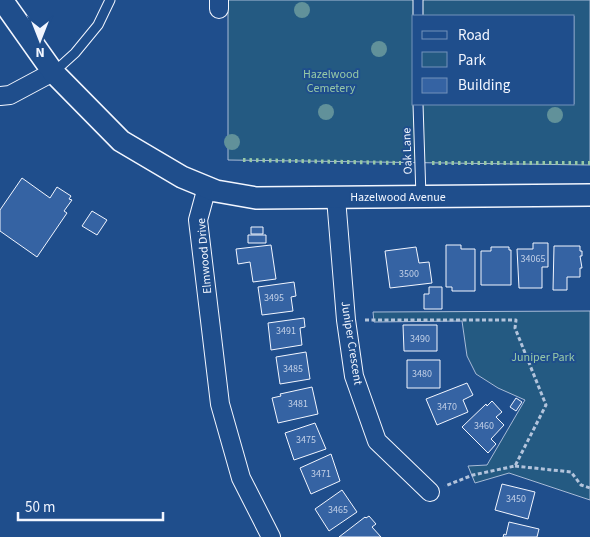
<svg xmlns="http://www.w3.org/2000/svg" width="590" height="537" font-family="'Source Sans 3',sans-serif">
<rect width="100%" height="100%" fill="#1f4e8c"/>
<!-- green -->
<path fill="#245a82" stroke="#a8bbd7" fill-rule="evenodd" d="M228 0H590V165L228 160ZM414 16H574V104H414Z
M590 311V500L509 473 475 483 468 466 487 465 525 400 498 388 476 374 467 356 462 321 374 322 373 312Z"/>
<!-- building -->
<path fill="#3563a3" stroke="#f2f6ff" d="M22 178 50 198 57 187 71 196 69 199 72 200 64 211 67 213 37 257 0 231V210Z
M92 211 107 220 97 235 82 226Z
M251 227H263V234H251Z
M248 235H266V243H248Z
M533 243H548V267H542V288H519L517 249H533Z
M271 245 276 279 253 282 250 262 238 264 236 249Z
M446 245H461V249H475V291H452V287H446Z
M554 246H580V251H582V256H580L582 268H580V277H567V290H553Z
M416 247 419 263 429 262 432 283 390 288 385 251Z
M491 247H509V250H511V285H481V251H491Z
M294 282 296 296 291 297 293 311 262 315 258 287Z
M429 287H442V309H424V294H429Z
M304 318 305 327 300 328 302 345 271 350 268 323Z
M403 325H437V351H404Z
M306 352 310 379 280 384 276 357Z
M407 360H440V388H407Z
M467 383 473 395 463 400 468 412 437 425 426 399Z
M312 387 318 414 278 423 272 398 281 396 280 394Z
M516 398 522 402 516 411 510 407Z
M492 401 502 412 496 417 504 425 491 439 496 444 488 453 462 427 486 404 487 406Z
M315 423 326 449 294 460 285 433Z
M331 454 340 481 311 494 300 468Z
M502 484 535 492 528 519 495 510Z
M342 490 357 512 329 531 315 509Z
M369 516 376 524 372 527 381 537H339L365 517 366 518Z
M509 522 539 529 537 537H503L504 534 506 535Z"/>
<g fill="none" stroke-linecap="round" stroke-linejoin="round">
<defs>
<path id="service" d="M418 0V16
M54 72 75 53 98 25 110 0
M418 104 421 197"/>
<path id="minor" d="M219 9V0
M0 96 10 95 53 72
M207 187 198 220 220 404 241 478 271 537
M336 198 346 320 354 376 377 441 430 492"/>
<path id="tertiary" d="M2 0 53 72 121 141 182 177 216 191 256 198 590 195"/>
</defs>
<!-- service casing -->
<use href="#service" stroke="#f2f6ff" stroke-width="11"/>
<!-- minor casing -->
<use href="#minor" stroke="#f2f6ff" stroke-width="20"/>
<!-- tertiary casing -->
<use href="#tertiary" stroke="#f2f6ff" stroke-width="24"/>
<!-- path -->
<path stroke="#b3c4dc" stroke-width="3" stroke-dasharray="4 2.5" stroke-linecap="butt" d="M365 320H516L515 328 546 405 515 466 473 475 445 486
M515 466 571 472 581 485 590 488"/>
<!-- service -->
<use href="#service" stroke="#1f4e8c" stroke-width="9"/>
<!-- minor -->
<use href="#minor" stroke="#1f4e8c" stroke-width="18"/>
<!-- tertiary -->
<use href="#tertiary" stroke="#1f4e8c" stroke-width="21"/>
<!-- hedge -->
<path stroke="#97c8a6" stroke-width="4" stroke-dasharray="2.5 4" stroke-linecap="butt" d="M243 160 401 163
M432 163H590"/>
</g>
<!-- trees -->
<g fill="#61919a">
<circle cx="302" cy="10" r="8"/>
<circle cx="379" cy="49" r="8"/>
<circle cx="326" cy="112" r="8"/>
<circle cx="555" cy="115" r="8"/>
<circle cx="232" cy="142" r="8"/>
</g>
<g text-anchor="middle" stroke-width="4" stroke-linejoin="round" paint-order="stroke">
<!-- number labels -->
<g font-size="10" fill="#c3d1e8">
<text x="533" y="262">34065</text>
<text x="409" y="277">3500</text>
<text x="274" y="301">3495</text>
<text x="286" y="334">3491</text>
<text x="420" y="342">3490</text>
<text x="293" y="372">3485</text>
<text x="422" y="377">3480</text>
<text x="298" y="407">3481</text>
<text x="447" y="410">3470</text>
<text x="484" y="429">3460</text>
<text x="306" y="443">3475</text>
<text x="321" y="477">3471</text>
<text x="516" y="502">3450</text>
<text x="338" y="513">3465</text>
</g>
<!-- park labels -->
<g font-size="12" fill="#97c8a6" stroke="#1f4e8c">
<text x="331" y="78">Hazelwood<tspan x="331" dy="14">Cemetery</tspan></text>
<text x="543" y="361">Juniper Park</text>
</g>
<!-- street labels -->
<g font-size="12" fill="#f2f6ff" stroke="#1f4e8c">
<text transform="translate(407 151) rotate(-92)" y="4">Oak Lane</text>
<text x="398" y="201">Hazelwood Avenue</text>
<text transform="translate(204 256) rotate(-95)" y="4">Elmwood Drive</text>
<text transform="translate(352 343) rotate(81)" y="4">Juniper Crescent</text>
</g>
</g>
<!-- legend -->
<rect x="412" y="15" width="162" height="90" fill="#1f4e8c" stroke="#7391ba"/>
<rect x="422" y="31" width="25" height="8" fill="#1f4e8c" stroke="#7391ba"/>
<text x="458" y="40" font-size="15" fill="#f2f6ff">Road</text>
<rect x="422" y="52" width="25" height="15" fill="#245a82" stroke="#7391ba"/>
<text x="458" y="65" font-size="15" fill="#f2f6ff">Park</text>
<rect x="422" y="78" width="25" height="15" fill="#3563a3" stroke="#7391ba"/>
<text x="458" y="90" font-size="15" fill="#f2f6ff">Building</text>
<!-- north arrow -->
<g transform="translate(40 40) rotate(180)" stroke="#1f4e8c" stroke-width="4" paint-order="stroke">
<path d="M0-4L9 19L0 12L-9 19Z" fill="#f2f6ff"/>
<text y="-8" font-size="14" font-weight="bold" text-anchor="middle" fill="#f2f6ff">N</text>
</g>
<!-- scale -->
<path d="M18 512v8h145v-8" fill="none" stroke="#f2f6ff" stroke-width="2.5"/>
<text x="25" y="512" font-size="15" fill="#f2f6ff" stroke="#1f4e8c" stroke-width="4" paint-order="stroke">50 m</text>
</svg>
